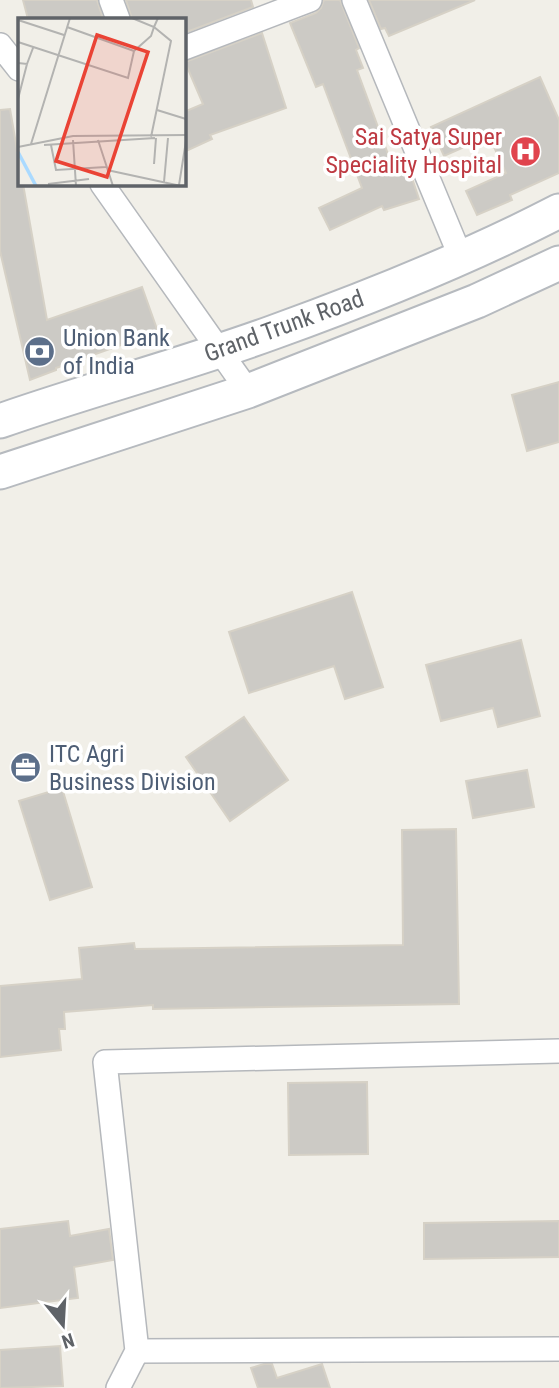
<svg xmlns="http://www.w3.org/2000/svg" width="559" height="1388" font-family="'Roboto Condensed',sans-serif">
<rect width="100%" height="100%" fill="#f1efe8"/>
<g fill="#cccac5" stroke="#d6d1c6" stroke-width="2">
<path d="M23,0h74l6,19h-75z"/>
<path d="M126,0h125l2,7 -69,26v-14h-52z"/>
<path d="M324,0h16l19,48 -3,2 7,18 -6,2 38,103 14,-4 10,30 -35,11 -2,-4 -52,24 -11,-22 43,-20 -39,-104 -7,3 -26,-64 26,-10 5,-5z"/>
<path d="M369,0h106l-86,36 -4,-8 -4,1z"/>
<path d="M262,33l24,75 -76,27 2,4 -28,13v-40l19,-8 -18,-42z"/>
<path d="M540,77l19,43v53l-49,22 2,5 -35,15 -11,-24 40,-18 -17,-37 -45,20 -13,-29z"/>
<path d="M10,109l9,52v23h4l24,136 95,-33 16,45 -102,36v2l-26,10 -30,-129v-141z"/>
<path d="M559,382v60l-32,9 -15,-56z"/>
<path d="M352,592l31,95 -38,12 -11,-33 -85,27 -20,-61z"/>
<path d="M521,640l19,76 -42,11 -5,-19 -52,13 -15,-56z"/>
<path d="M244,717l44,63 -58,41 -44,-64z"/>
<path d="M527,770l7,37 -61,11 -7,-37z"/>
<path d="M62,788l30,99 -42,13 -31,-99z"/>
<path d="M456,829l3,175 -306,5v-4l-89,7 1,17h-6l2,21 -61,7v-71l82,-7 -3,-31 55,-5 1,6 268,-4 -1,-115z"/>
<path d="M367,1082l1,72 -79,1 -1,-72z"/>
<path d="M68,1221l2,15 39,-7 4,31 -39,7 4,31 -78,10v-79z"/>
<path d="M559,1221v36l-135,2v-36z"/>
<path d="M60,1346l3,40 -63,2v-38z"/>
<path d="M264,1364h8l5,14 45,-14 8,24h-72l-7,-20z"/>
</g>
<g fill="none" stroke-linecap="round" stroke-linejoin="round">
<defs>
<g id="street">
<path d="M111,0l7,19"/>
<path d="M354,0l107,258"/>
<path d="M0,45l19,24"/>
<path d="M184,48l126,-48"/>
<path d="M102,184l146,207"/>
<path d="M137,1351l422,-2"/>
<path d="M118,1388l19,-37 -32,-289 454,-11"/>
</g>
<g id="secondary">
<path d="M0,421c91,-32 184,-56 274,-89 97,-35 194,-74 285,-121"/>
<path d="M0,472l248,-81 229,-90 82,-38"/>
</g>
</defs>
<use href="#street" stroke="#b5b8bc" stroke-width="26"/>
<use href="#secondary" stroke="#b6babf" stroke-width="37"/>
<use href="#street" stroke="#fff" stroke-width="23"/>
<use href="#secondary" stroke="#fff" stroke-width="33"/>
</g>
<defs>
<symbol id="hospital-disc" viewBox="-11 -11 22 22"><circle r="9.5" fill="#e0444e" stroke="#fff"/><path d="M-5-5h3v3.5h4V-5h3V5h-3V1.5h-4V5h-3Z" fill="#fff"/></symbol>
<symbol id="bank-disc" viewBox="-11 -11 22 22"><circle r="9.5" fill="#5c6f8a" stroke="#fff"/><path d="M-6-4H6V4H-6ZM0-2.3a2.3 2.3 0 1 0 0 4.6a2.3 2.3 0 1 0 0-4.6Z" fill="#fff"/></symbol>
<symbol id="office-disc" viewBox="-11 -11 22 22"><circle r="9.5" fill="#5c6f8a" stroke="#fff"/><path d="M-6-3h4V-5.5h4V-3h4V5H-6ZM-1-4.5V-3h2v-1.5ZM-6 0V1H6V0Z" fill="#fff"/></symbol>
</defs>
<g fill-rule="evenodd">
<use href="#hospital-disc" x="508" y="134" width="35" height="35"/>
<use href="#bank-disc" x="22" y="334" width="35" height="35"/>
<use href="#office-disc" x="8" y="750" width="35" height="35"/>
</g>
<g text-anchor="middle" stroke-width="7" stroke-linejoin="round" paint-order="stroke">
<g font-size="24" fill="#be3a42" stroke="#fff" text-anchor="end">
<text x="502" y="145">Sai Satya Super<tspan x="502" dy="28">Speciality Hospital</tspan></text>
</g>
<g font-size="24" fill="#5f6368" stroke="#fff">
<text transform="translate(284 326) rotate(-20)" y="8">Grand Trunk Road</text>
</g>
<g font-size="24" fill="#4e5e75" stroke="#fff" text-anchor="start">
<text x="63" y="346">Union Bank<tspan x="63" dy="28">of India</tspan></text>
<text x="49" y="762">ITC Agri<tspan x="49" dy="28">Business Division</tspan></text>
</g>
</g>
<g transform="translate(18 18)">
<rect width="168" height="168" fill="#f1efe8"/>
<path fill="none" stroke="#aadaff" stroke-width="3.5" d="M0,134l18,34"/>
<path fill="none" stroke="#b3b3b1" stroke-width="2" d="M0,2l46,15M49,9l67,24M0,24l110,36 6,-27 17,-15 3,-9 -22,-9M0,45l9,1 6,-16M0,81l9,-35M139,92l29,9M133,119l20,-96 -17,-14 4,-9M55,122l3,46M80,122l15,46M13,126l39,-126M26,127l111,-7M33,127l5,25 50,-3M0,129l55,-11 113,-1M136,146l2,-26M89,152l74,16M146,164l4,-44M30,166l41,-5M161,167l7,-44"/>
<path fill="#ea4335" fill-opacity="0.15" stroke="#ea4335" stroke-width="3.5" d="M79,17l51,17 -41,125 -51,-16z"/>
<rect width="168" height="168" fill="none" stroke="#5f6368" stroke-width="3.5"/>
</g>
<g transform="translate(63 1325) rotate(162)" stroke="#ffffff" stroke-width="5" paint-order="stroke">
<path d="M0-5L12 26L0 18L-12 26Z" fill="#5f6368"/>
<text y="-10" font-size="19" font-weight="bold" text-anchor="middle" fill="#5f6368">N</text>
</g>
</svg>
